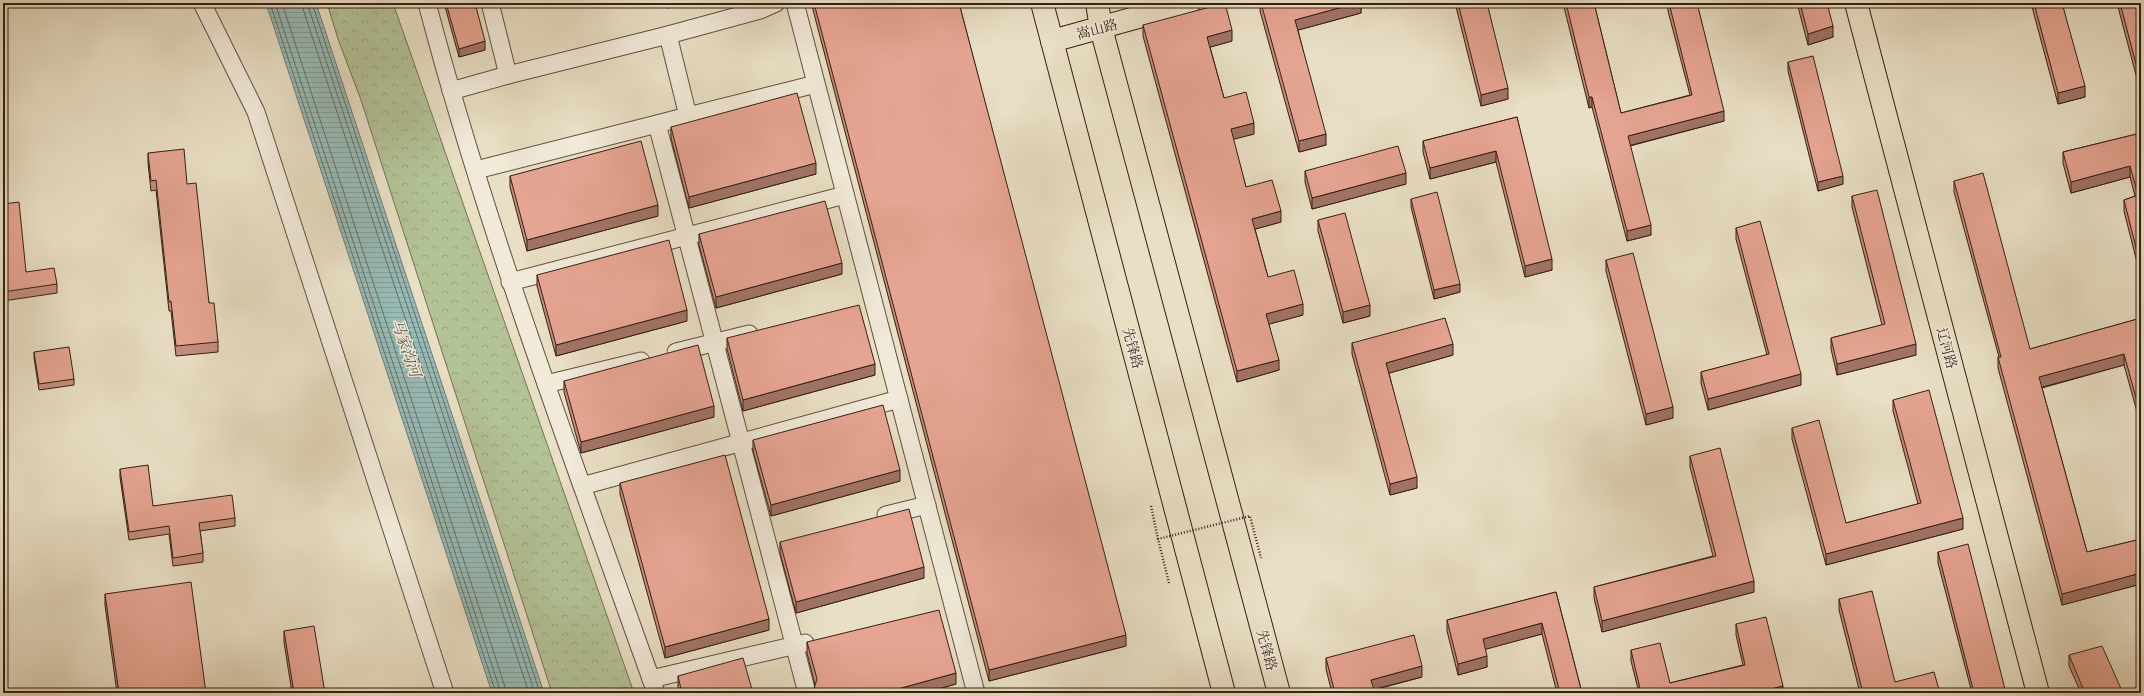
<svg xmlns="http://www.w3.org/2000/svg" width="2144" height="696" font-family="Vollkorn,'Noto Serif SC',serif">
<defs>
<pattern id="park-crowns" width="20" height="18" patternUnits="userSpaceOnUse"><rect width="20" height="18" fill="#b3c297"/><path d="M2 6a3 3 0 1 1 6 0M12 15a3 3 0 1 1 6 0" fill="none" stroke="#9ba681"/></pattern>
<pattern id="water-rules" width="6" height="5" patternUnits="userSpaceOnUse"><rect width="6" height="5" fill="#98bcb8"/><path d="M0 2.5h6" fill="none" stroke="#84a19d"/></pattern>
</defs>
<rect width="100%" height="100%" fill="#e9dfc5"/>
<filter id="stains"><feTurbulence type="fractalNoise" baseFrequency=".005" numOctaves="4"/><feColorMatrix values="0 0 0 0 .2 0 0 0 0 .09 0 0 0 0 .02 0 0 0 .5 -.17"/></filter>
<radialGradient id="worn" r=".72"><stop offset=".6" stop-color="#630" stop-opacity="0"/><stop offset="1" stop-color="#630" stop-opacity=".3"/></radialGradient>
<path fill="url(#park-crowns)" stroke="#747056" d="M327,3h66l241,690h-82l-191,-593 -23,-61z"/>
<path fill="url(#water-rules)" stroke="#707d76" d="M266,3h50l228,690h-52z"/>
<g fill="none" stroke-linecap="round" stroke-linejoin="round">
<g stroke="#666e66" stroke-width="1">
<path d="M270,3l226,690"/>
<path d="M275,3l226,690"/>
<path d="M282,3l225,690"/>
<path d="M301,3l228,690"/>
<path d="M307,3l228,690"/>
<path d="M312,3l228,690"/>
</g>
<defs>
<g id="minor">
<path d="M202,3l54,109 189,581"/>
<path d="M427,3c43,164 98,323 155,483l317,-87"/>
<path d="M490,3l18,72 160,-40"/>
<path d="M776,3l-16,7 -92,25 20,81 -31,8 150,569"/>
<path d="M795,3l181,690"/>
<path d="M451,91l57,-16"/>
<path d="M688,116l128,-32"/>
<path d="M476,170l181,-46"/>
<path d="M510,282l335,-87"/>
<path d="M676,352l73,-18"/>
<path d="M546,384l95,-23"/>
<path d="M582,486l69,193"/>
<path d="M886,515l41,-10"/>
<path d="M656,693l-5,-14 154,-36"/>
</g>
<g id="major">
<path d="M1042,3l182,690"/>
<path d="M1097,3l4,25 178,665"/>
<path d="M1856,3l182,690"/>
<path d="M1052,41l137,-38"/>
</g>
</defs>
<use href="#minor" stroke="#624f40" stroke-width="19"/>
<use href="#major" stroke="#351f14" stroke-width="24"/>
<path stroke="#351f14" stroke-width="2.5" stroke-dasharray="1 2" stroke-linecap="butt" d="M1151,506l7,33"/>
<use href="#minor" stroke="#f1ead9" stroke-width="17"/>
<use href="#major" stroke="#e9dfc5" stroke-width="22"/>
<path stroke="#351f14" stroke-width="2.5" stroke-dasharray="1 2" stroke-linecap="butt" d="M1169,583l-11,-44 92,-23 11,42"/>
</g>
<g fill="#c68d7e" stroke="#351f14">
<path d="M444,3h31l10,47 -26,7z"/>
<path d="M812,3h147l167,643 -137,35 -177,-675z"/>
<path d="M1260,3h101v10l-63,17 28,115 -27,7 -39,-141z"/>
<path d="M1455,3h32l21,96 -27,7z"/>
<path d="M1563,3h31l27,110 69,-18 -22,-84v-8h29l27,118 -94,25 21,89 -24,6 -35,-134 -3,1z"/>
<path d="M1797,3h30l6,34 -25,8z"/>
<path d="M2031,3h31l23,94 -27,7z"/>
<path d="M2117,3h24v91z"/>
<path d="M1143,25l89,16 -22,6 14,51 30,36 -21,5 13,48 35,35 -26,7 13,48 35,38 -34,9 10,46 -42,12 -94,-346z"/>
<path d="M1788,62l55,122 -25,7 -30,-120z"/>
<path d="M1517,117l35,153 -27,7 -29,-115 -66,17 -7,-27v-11z"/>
<path d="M671,127l145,47 -127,34 -18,-70z"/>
<path d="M2141,133v145l-17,-67v-11l11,-4 -5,-19 -59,16 -8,-30v-11z"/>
<path d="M148,153l39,31 22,119 9,39v10l-42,4 -5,-45h-2l-13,-121 -5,1 -3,-28z"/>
<path d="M1305,171l101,13 -94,25 -7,-27z"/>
<path d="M510,176l148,40 -131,35 -17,-64z"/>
<path d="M1954,181l76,168 111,-31v108l-17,-61 -82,23 45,164 54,-13v45l-79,21 -64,-237v-11h1l-45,-165z"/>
<path d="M1852,196l64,159 -79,20 -6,-26v-11l51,-13 -30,-118z"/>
<path d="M1411,199l49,93 -26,7 -23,-92z"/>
<path d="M3,204l23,68 31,12v9l-54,8z"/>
<path d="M1318,220l52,96 -27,7 -25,-92z"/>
<path d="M1736,228l65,157 -93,25 -7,-27v-11l66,-17 -31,-116z"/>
<path d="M699,234l143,40 -126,34 -17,-63z"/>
<path d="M1606,260l67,158 -27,7 -40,-154z"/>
<path d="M537,275l150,46 -131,35 -19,-70z"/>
<path d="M727,338l148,37 -132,36 -16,-62z"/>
<path d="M1352,343l101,12 -64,18 28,115 -27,7 -38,-141z"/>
<path d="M34,352l40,27v6l-35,5 -5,-32z"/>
<path d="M564,381l150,36 -133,36 -17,-61z"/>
<path d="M1893,400l70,129 -137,36 -34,-126v-11l54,95 72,-19 -25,-93z"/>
<path d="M753,440l147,41 -129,35 -18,-65z"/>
<path d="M1690,456l64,136 -152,40 -8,-34v-11l119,-31 -23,-89z"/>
<path d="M120,469l33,37 82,12v8l-35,5 3,22v9l-30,4 -4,-32 -40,6 -9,-63z"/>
<path d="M620,483l149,147 -104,28 -45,-164z"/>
<path d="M780,542l144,36 -128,35 -16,-60z"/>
<path d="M1938,552l68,141h-34l-34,-130z"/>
<path d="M1556,592l26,101h-25l-15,-59 -57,15 2,18 -29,8 -11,-44v-11z"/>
<path d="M105,594l101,99h-89l-12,-88z"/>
<path d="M1839,599l56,83 45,11h-80l-21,-83z"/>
<path d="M1736,624l47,69h-144l-8,-32v-11l39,33 73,-18 -7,-30z"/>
<path d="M284,631l41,62h-33l-8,-51z"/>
<path d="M807,642l149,42 -32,9h-110v-4l1,-4 -8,-32z"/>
<path d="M2069,655l54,38h-42l-12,-27z"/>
<path d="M1326,658l96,19 -48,13 1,3h-43l-6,-24z"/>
<path d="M678,676l75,17h-73l-2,-6z"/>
</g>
<g fill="#a17366" stroke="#351f14">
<path d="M667,3h21l-21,5z"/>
<path d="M1357,3h4v10l-66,18v-11z"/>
<path d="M1385,3h19l-19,5z"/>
<path d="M1833,26v11l-25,8v-11z"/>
<path d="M1232,30v11l-25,7v-11z"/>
<path d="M485,41v9l-26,7v-8z"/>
<path d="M2085,86v11l-27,7v-11z"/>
<path d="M1508,88v11l-27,7v-11z"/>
<path d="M1589,97h3v10l-3,1z"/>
<path d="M1724,111v10l-96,25v-10z"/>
<path d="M1254,123v11l-23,6v-11z"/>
<path d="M1326,134v11l-27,7v-11z"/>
<path d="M1496,151v11l-66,17v-11z"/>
<path d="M816,163v11l-127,34v-11z"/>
<path d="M2130,166v11l-59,16v-11z"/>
<path d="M1406,173v11l-94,25v-11z"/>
<path d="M1843,176v8l-25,7v-9z"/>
<path d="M658,205v11l-131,35v-11z"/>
<path d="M1281,211v11l-29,8v-11z"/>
<path d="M1651,225v10l-24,6v-10z"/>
<path d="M1552,259v11l-27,7v-11z"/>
<path d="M842,263v11l-126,34v-11z"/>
<path d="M1460,284v8l-26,7v-9z"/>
<path d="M1303,304v11l-37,10v-11z"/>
<path d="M1370,305v11l-27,7v-11z"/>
<path d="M687,310v11l-131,35v-11z"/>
<path d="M1453,344v11l-67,19v-11z"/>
<path d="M1916,344v11l-79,20v-11z"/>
<path d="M2124,354v11l-85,23v-11z"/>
<path d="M1279,360v10l-42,12v-11z"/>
<path d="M875,364v11l-132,36v-11z"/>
<path d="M1801,374v11l-93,25v-11z"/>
<path d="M714,406v11l-133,36v-11z"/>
<path d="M1673,407v11l-27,7v-11z"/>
<path d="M900,470v11l-129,35v-11z"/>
<path d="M1417,477v11l-27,7v-11z"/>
<path d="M1963,518v11l-137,36v-11z"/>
<path d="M924,567v11l-128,35v-11z"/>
<path d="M2141,573v11l-79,21v-11z"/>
<path d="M1754,581v11l-152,40v-11z"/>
<path d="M769,619v11l-104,28v-11z"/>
<path d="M1542,623v11l-59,16v-11z"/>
<path d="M1126,635v11l-137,35v-11z"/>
<path d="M1487,656v11l-29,8v-11z"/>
<path d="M1422,666v11l-51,13v-10z"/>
<path d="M956,673v11l-32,9h-41z"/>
<path d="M1783,686v7h-29z"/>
</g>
<g fill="#e6a492" stroke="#351f14">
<path d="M446,3h29l10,38 -26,8z"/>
<path d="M814,3h145l167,632 -137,35z"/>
<path d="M1225,3l7,27 -25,7 17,61 22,-6 8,31 -23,6 15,58 26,-7 9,31 -29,8 16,58 26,-7 9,34 -37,10 13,46 -42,11 -94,-346z"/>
<path d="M1261,3h96l-62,17 31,114 -27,7z"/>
<path d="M1458,3h29l21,85 -27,7z"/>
<path d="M1566,3h28l27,110 71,-18 -23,-92h28l27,108 -96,25 23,89 -24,6 -35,-134h-3z"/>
<path d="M1800,3h27l6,23 -25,8z"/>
<path d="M2034,3h28l23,83 -27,7z"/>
<path d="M2120,3h21v80z"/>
<path d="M1813,56l30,120 -25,6 -30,-120z"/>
<path d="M797,93l19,70 -127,34 -18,-70z"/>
<path d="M1517,117l35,142 -27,7 -29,-115 -66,17 -7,-27z"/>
<path d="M2141,133v134l-17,-67 14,-5 -8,-29 -59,16 -8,-30z"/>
<path d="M641,141l17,64 -131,35 -17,-64z"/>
<path d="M1398,146l8,27 -94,25 -7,-27z"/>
<path d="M184,149l3,35 9,-1 13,120h5l4,39 -42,4 -5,-45 -2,1 -13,-122 -5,1 -3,-28z"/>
<path d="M1983,173l47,176 111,-31v98l-17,-62 -85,23 48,175 54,-13v34l-79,21 -64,-237h3l-47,-176z"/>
<path d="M1877,190l39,154 -79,20 -6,-26 54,-14 -33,-128z"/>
<path d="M1437,192l23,92 -26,6 -23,-91z"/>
<path d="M825,201l17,62 -126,34 -17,-63z"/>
<path d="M19,202l7,70 28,-4 3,16 -54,8v-88z"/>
<path d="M1345,213l25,92 -27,7 -25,-92z"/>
<path d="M1760,221l41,153 -93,25 -7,-27 68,-18 -33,-126z"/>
<path d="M669,240l18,70 -131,35 -19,-70z"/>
<path d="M1633,253l40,154 -27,7 -40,-154z"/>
<path d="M859,305l16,59 -132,36 -16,-62z"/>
<path d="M1445,318l8,26 -67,19 31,114 -27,7 -38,-141z"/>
<path d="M698,345l16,61 -133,36 -17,-61z"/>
<path d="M69,347l5,32 -35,5 -5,-32z"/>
<path d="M1929,390l34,128 -137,36 -34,-126 27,-8 27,103 75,-20 -28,-103z"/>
<path d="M883,405l17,65 -129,35 -18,-65z"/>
<path d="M1720,448l34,133 -152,40 -8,-34 122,-31 -26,-100z"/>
<path d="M725,455l44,164 -104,28 -45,-164z"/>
<path d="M148,465l5,41 79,-11 3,23 -36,5 4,30 -30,5 -4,-32 -40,6 -9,-63z"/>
<path d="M909,509l15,58 -128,35 -16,-60z"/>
<path d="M1968,544l38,149h-32l-36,-141z"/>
<path d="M191,582l15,111h-87l-14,-99z"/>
<path d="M1872,591l23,91 39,-10 6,21h-77l-24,-94z"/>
<path d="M1556,592l26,101h-22l-18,-70 -59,16 4,17 -29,8 -11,-44z"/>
<path d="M939,610l17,63 -73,20h-68l-1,-4 3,-10 -10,-37z"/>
<path d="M1766,617l17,69 -29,7h-113l-10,-43 29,-7 10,40 75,-18 -9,-41z"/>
<path d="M314,626l11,67h-31l-10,-62z"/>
<path d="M1414,635l8,31 -51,14 4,13h-40l-9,-35z"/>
<path d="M2102,646l21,47h-38l-16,-38z"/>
<path d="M743,658l10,35h-71l-4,-17z"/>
</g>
<g text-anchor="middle" stroke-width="3" stroke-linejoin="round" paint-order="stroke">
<g font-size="14" fill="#351f14" stroke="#f1ead9">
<text transform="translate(1097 29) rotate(-15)" y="5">嵩山路</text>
<text transform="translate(1133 348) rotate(75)" y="5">先锋路</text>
<text transform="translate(1947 348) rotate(75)" y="5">辽河路</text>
<text transform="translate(1267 650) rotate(75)" y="5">先锋路</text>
</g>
<g font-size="15" font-style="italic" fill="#534e45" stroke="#f1ead9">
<text transform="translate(406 348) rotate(71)" y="5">马家沟河</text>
</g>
</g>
<rect width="2144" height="696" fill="none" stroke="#e9dfc5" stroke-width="16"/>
<rect x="4" y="4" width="2136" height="688" fill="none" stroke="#351f14" stroke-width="2"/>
<rect x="8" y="8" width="2128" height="680" fill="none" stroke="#351f14"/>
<rect width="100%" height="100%" filter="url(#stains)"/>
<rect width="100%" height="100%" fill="url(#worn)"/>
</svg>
